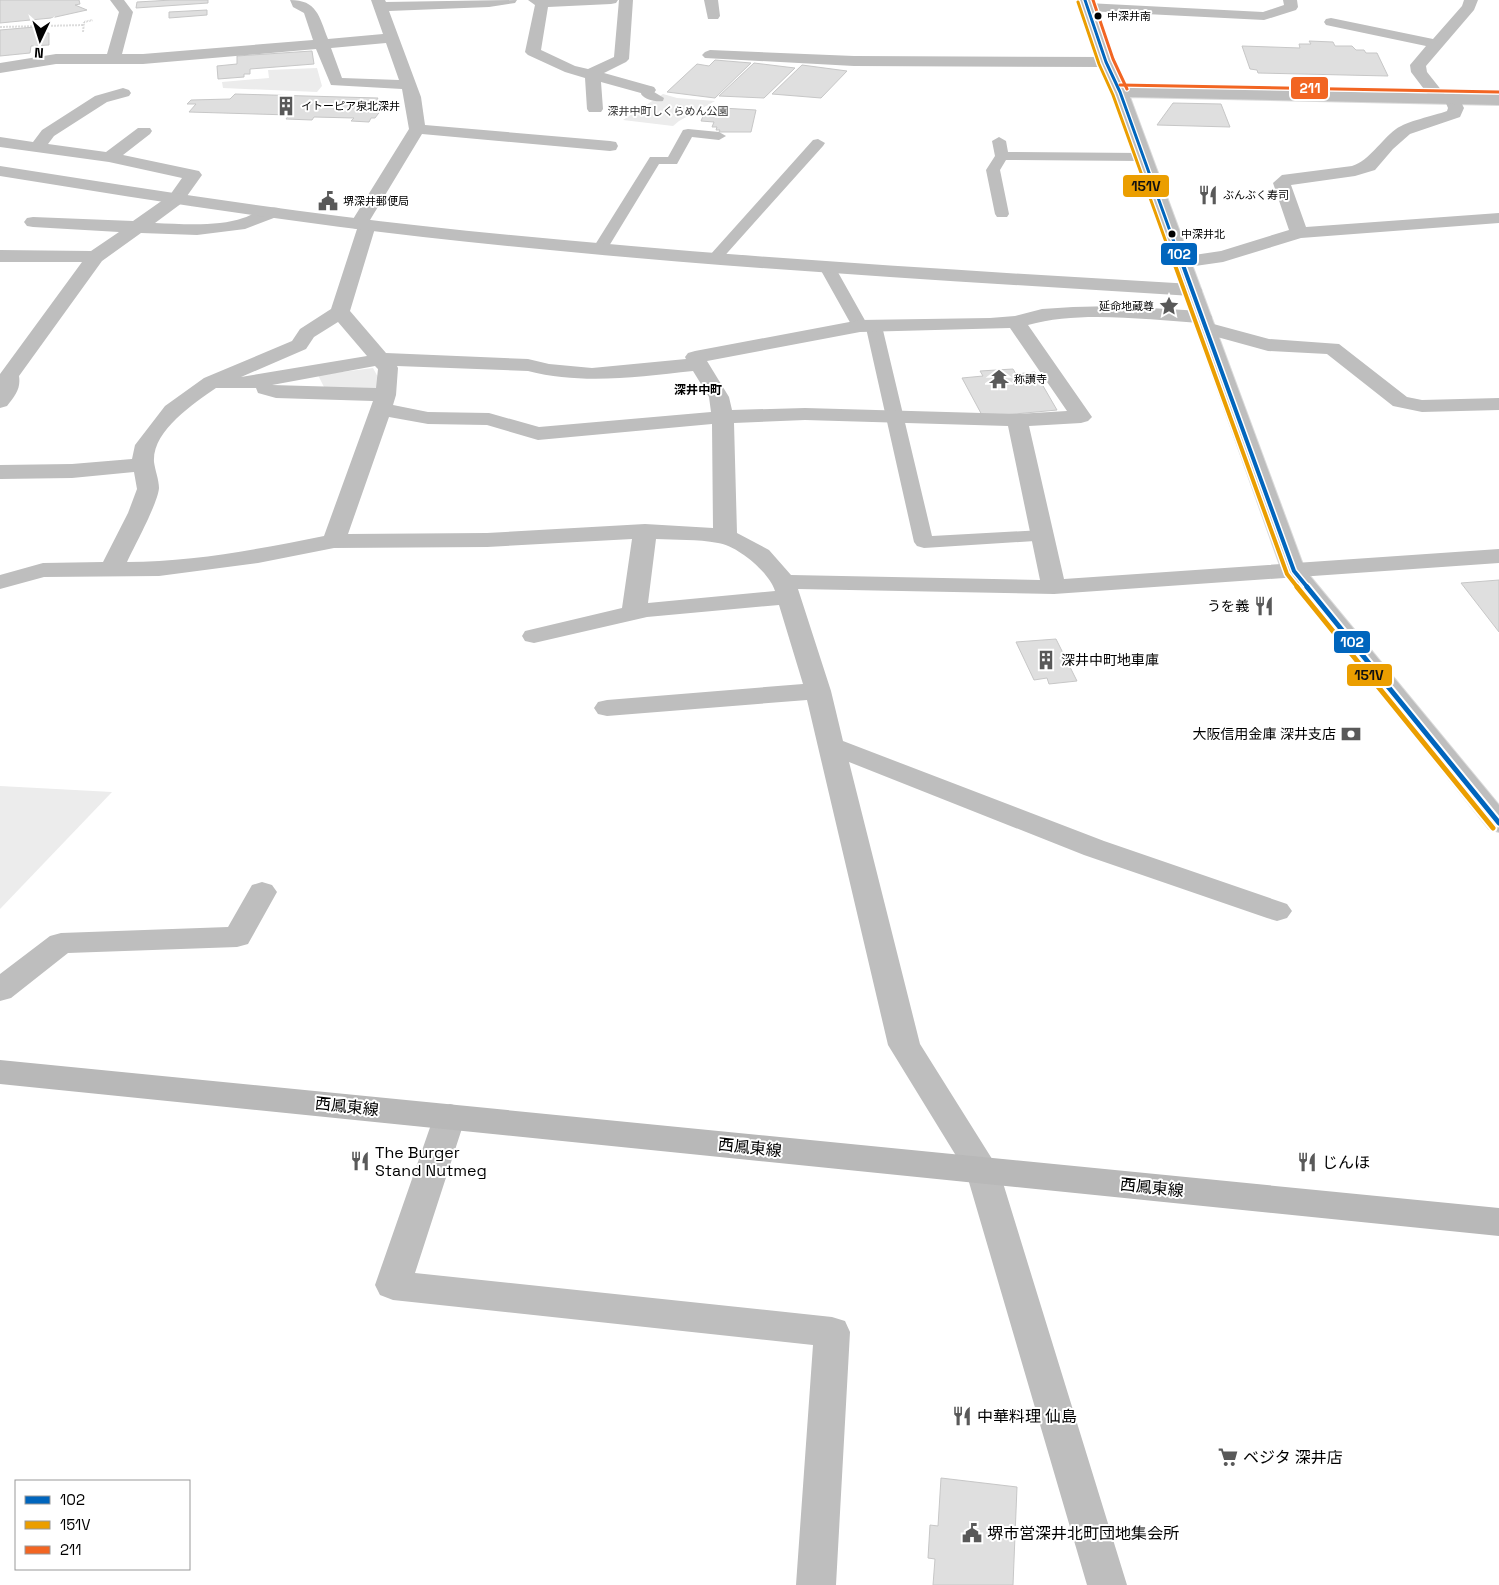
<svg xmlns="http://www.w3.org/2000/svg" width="1499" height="1585" font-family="'Space Grotesk','Noto Sans JP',sans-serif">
<rect width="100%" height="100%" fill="#fff"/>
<g fill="#ececec">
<path d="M317,68l5,18 -5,6 -94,-4 -1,-6 47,-4 -1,-8z"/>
<path d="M663,94l14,4 38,3 -36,20 -6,5 -50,-6z"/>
<path d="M373,368l6,11v10l-55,-2 -6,-12z"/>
<path d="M0,786l112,6 -112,117z"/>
</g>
<g fill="#dfdfdf" stroke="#c7c7c7">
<path d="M0,0h79l1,4 -5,1 12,5 -36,8 -51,5z"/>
<path d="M172,0h36v3l-72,5 1,-6z"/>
<path d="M207,10v5l-38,3v-6z"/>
<path d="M35,27l1,5 13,1v12l-18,1 -1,7 -30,3v-26z"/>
<path d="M1309,41l24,1 2,4h17l4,4h8l2,3h11l11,23 -130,-3 -1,-3 -7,-1 -8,-23 58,2 -1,-4h12z"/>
<path d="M312,51l2,13 -64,5v5h-6v3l-26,2 -1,-13 20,-2v-8z"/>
<path d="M715,60l36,3 -36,35 -48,-6 30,-28 12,2z"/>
<path d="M754,63l41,5 -31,30 -45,-2z"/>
<path d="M802,65l45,6 -26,27 -49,-4z"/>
<path d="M235,94l143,4 -2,4 5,1 -4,6 4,1 -6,8h-4l-2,4 -18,-1 3,-3 -40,-1 -2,3 -26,-1 3,-4 -100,-3 7,-8h-9l4,-4 39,-1z"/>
<path d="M1173,103l48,1 9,23 -73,-2z"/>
<path d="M722,108l34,2 -5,22h-32l1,-2h-4l1,-3h-5l2,-5 -13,-1 3,-7h5l1,-4h11z"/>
<path d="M1013,369l3,5 19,-2 22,38 -74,7 -21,-39 21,-2 -3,-5z"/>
<path d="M1499,580v52l-38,-49z"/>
<path d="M1056,639l21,42 -28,3 -2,-6 -13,2 -18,-38z"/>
<path d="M941,1478l76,9 -4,98h-80l2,-26 -7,-1 2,-33 8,1z"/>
</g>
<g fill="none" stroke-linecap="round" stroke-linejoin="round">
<defs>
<path id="primary" d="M1120,87l379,8v10l-369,-8 175,473 194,235v27l-10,-3 -207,-258 -170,-479 2,-3z"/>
</defs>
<use href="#primary" stroke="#dbdbdb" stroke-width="2"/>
<g stroke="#b9b9b9" stroke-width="2" stroke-dasharray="0.5 1" stroke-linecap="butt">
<path d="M0,27l84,-2"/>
<path d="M83,32l1,-10 9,-2"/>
</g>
<g fill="#bebebe" fill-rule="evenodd">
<path d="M648,86l5,1 1,5 10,6 -1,3c-7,1 -18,-1 -22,-7l1,-4z"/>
<path d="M688,129l31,3 7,4 -7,4 -27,-3 -15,27h-18l-53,87h-10l-3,-3 57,-91h18l15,-27z"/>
<path d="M999,137l7,4 2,11 134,1 7,4 -7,4 -136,-1 -6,10 9,44 -2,3h-10l-2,-3 -9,-44 9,-14 -3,-15z"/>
<path d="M818,139l7,4 -2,3 -103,115h-10l-3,-3 3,-3 103,-115z"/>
<path d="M827,262l5,2 3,3 32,57 7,-3 6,2 2,3 50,210 111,-6 7,2 2,4 -2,4 -126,8 -7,-2 -3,-4 -48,-214 -6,3 -6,-2 -2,-3 -33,-59 3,-3z"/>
</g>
<g fill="#bebebe" fill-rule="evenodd">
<path d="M110,0h14l9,12 -11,42h21l170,-14 -9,-27 -11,-6 -3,-7c27,0 29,16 38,39l55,-5 -12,-34h14l1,2 131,-2 -2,3 -26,4 -100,4 32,86 4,28 185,16 6,1 2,4 -2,4 -6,1 -188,-17 -52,86 6,5 -26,86 36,42 142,6 21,5 43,4 94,-9 -1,-2 3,-4 7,-2 165,-31 130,-2 25,-2 27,-7 31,-2 42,-1 87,5 7,2 3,4 -3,4 -7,2c-55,-3 -121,-13 -174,2l64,92 -4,4 -7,2 -52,3 35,153 435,-30v14l-445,31 -256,-5 33,102 12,50 261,100 183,63 5,7 -5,7 -10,3 -10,-3 -183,-63 -235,-93 71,282 79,126 128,415h-40l-121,-413 -78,-127 -81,-345 -200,16 -9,-2 -4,-6 4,-6 9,-2 196,-16 -24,-79 -132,12 -113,26 -9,-2 -3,-5 3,-5 97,-23 10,-69 -145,8 -153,1 -76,15 -99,13 -115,1 -44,12v-14l43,-12 60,-1 25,-49 9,-24 -3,-17 -62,6 -72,1v-14l72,-1 60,-5 3,-14 30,-39 39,-28 88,-37 8,-12 31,-20 26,-80 -4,-1 -3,-4 59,-95 -7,-40 -71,-4 -15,-36 -173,15h-87l-56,9v-10l56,-9h51l12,-42zM386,43l13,37 -57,-2 -11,-30zM338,322l29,34 -126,21 65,-28 8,-12zM1010,328l57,83 -50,3 -212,-6 -73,2 -3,-13 -22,-36 153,-29zM375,366l3,3 -2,19 -104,-3zM397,366l131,5c55,14 109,6 165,0l16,26 2,15 -172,15 -50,-14 -61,-1 -35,-7 3,-10 2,-27zM216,388h40l2,5 18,5 97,3 -49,135c-65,13 -131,26 -197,26 7,-15 31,-59 32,-74 0,-8 -4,-18 -5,-26 -2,-31 39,-58 62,-74zM389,417l39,7 59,1 51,15 174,-16 1,104 -68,-4 -158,9 -139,1zM805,420l203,6 32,154 -249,-5 -22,-25 -32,-17 -3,-110zM656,539c20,1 41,0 62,4 20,3 51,29 57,48l-127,12z"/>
<path d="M528,0h90l-2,3 -5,1 -63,3 -7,43 34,16 13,3 26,-12 5,-57h14l-4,59 -3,3 -22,11 50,14 2,3 -2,3 -6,2 -47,-13 2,27 -2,3h-12l-2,-3 -2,-31 -20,-6 -37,-17 -3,-3 10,-47z"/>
<path d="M704,0h14l2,16 -2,3h-10z"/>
<path d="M1283,0h14l1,7 -2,3 -32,10 -177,-9 -5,-1 -2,-3 2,-3 5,-1 176,9 21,-7z"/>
<path d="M1464,0h14l-4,10 -48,56 1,6 19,24 6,-2 6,2 6,12 -4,9 -50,17 -17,15 -18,21 -20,6 -64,9 15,42 193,-14v10l-198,15 -78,24 -42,6 -7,-2 -2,-4 2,-4 47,-7 68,-21 -16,-47 9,-8 70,-9c18,-6 28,-25 44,-37 11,-8 37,-13 51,-18l1,-3 -3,-7 -6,2 -6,-2 -22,-29 -1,-7 16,-19 -100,-21 -2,-3 2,-3 5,-1 102,21 29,-33z"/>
<path d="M710,50l144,6 252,1 5,2 3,3 -3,3 -5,2 -252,-1 -149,-8 -3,-3 3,-3z"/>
<path d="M123,88l6,2 2,3 -2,3 -22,6 -53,34 -6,8 58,8 32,-24h12l2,3 -2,3 -27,21 76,16 3,4 -20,28 -27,20c26,1 63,4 88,-5 12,-4 23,-13 36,-10l3,4 -3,4 -34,13 -48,6 -56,-2 -39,28 -83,115c2,13 -4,20 -12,30l-7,2v-34l82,-112h-82v-12l91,1 28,-19 -86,-5 -6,-1 -3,-4 3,-4 6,-1 100,4 37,-26 12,-17 -73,-16 -109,-15v-10l33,5 9,-12 53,-34z"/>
<path d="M1206,322l63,17 70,5 68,53 15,3 77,-2v12l-77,2 -29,-6 -66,-52 -59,-3 -69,-19 -3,-4 3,-4z"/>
<path d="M262,882l10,3 5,7 -29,52 -11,3 -169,6 -57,45 -11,3v-27l50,-38 11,-3 167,-6 24,-42z"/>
<path d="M450,1104l12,3 4,9 -51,157 417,44 13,4 5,11 -14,253h-40l17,-240 -420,-45 -13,-5 -5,-10 59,-169 4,-9z"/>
</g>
<g fill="#bebebe" fill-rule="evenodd">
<path d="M1078,0h14l22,62 14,30 -2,3h-12l-2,-3 -14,-30z"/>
<path d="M0,166c141,22 282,45 423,60 256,28 513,43 769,58l7,2 3,4 -3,4 -7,2c-256,-16 -513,-30 -769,-59 -141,-16 -282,-38 -423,-61z"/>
</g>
<path fill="#b8b8b8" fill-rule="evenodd" d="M0,1060l1499,148v28l-1499,-152z"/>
<use href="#primary" fill="#bebebe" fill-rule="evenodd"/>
<defs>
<path id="bus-1-far2" d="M1085,0l21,62 14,30 59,164"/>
<path id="bus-1-far1" d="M1179,254l115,317 14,17"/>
<path id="bus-1" d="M1307,587l192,236"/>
<path id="bus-2-far2" d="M1078,2l21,62 14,31 58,161"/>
<path id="bus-2-far1" d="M1171,254l116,320 11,14"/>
<path id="bus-2" d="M1297,587l196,241"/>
<g id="bus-3">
<path d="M1093,0l20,59 14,30"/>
<path d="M1120,85l379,7"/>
</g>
</defs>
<use href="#bus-1-far2" stroke="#fff" stroke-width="5.5"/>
<use href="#bus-1-far1" stroke="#fff" stroke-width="7"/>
<use href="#bus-1" stroke="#fff" stroke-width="9"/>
<use href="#bus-2-far2" stroke="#fff" stroke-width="5.5"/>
<use href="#bus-2-far1" stroke="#fff" stroke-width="7"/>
<use href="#bus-2" stroke="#fff" stroke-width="9"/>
<use href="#bus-3" stroke="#fff" stroke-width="5.5"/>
<use href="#bus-1-far2" stroke="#0065bd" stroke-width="3"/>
<use href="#bus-1-far1" stroke="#0065bd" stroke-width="4"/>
<use href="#bus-1" stroke="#0065bd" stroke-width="5"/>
<use href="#bus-2-far2" stroke="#eb9e00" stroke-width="3"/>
<use href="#bus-2-far1" stroke="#eb9e00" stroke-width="4"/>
<use href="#bus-2" stroke="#eb9e00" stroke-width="5"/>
<use href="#bus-3" stroke="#f26522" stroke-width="3"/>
</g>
<defs>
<symbol id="building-bare" viewBox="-9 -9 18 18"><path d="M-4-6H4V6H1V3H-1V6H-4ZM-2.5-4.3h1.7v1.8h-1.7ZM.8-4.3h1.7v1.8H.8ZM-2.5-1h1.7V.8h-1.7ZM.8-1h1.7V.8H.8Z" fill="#595959" stroke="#fff" stroke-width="2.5" paint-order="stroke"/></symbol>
<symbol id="restaurant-bare" viewBox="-9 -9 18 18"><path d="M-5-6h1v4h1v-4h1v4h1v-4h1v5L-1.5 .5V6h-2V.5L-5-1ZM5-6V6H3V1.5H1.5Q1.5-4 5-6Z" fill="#595959" stroke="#fff" stroke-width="2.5" paint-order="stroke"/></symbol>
<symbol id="civic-bare" viewBox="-9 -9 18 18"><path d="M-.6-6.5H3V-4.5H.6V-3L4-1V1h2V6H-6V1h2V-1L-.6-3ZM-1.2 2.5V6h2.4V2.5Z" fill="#595959" stroke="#fff" stroke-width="2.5" paint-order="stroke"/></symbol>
<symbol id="sight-bare" viewBox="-9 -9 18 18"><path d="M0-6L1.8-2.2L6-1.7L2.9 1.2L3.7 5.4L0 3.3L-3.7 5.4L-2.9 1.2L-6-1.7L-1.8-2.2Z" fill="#595959" stroke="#fff" stroke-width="2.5" paint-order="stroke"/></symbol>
<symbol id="temple-bare" viewBox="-9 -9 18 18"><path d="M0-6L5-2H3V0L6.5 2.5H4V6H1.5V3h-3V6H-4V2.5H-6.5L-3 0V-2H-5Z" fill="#595959" stroke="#fff" stroke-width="2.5" paint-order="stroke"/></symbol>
<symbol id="bank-bare" viewBox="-9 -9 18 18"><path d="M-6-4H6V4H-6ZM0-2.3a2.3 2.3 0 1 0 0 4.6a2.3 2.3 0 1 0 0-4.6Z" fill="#595959" stroke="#fff" stroke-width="2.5" paint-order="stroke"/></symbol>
<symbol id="supermarket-bare" viewBox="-9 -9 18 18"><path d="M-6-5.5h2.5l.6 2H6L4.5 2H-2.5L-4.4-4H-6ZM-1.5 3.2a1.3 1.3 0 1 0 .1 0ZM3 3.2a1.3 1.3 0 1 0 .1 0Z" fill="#595959" stroke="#fff" stroke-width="2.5" paint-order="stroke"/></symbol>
</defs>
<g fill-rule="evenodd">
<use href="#building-bare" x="272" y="92" width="28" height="28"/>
<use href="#restaurant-bare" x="1194" y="181" width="28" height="28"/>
<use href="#civic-bare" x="314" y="187" width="28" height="28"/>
<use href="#sight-bare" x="1155" y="292" width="28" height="28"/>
<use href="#temple-bare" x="985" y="365" width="28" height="28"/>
<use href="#restaurant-bare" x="1250" y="592" width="28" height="28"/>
<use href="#building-bare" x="1032" y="646" width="28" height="28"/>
<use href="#bank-bare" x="1337" y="720" width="28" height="28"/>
<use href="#restaurant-bare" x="346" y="1147" width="28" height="28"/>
<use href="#restaurant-bare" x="1293" y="1148" width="28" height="28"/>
<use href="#restaurant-bare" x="948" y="1402" width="28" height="28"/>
<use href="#supermarket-bare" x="1214" y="1443" width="28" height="28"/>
<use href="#civic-bare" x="958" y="1519" width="28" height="28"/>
</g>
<g fill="#000" stroke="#fff" stroke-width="2">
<circle cx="1098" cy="16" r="4.5"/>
<circle cx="1172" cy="234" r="4.5"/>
</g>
<g text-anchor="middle" stroke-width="4" stroke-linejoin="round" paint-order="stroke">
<g font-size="11" fill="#000" stroke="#fff" text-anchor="start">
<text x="1107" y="20">中深井南</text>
<text x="1181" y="238">中深井北</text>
</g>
<g font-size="11" fill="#000" stroke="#fff" text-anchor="start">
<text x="301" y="110">イトーピア泉北深井</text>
<text x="1223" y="199">ぶんぶく寿司</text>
<text x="343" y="205">堺深井郵便局</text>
<text x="1154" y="310" text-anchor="end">延命地蔵尊</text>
<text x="1014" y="383">称讃寺</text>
</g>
<g font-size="11" fill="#333" stroke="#fff">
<text x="668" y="115">深井中町しくらめん公園</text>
</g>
<g font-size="12" font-weight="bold" fill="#000" stroke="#fff">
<text x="698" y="394">深井中町</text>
</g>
<g font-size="14" fill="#000" stroke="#fff" text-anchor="end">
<text x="1249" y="611">うを義</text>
<text x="1061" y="665" text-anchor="start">深井中町地車庫</text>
<text x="1336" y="739">大阪信用金庫 深井支店</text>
</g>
<g font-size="16" fill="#000" stroke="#fff">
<text transform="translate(347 1106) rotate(6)" y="6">西鳳東線</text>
<text transform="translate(750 1147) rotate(6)" y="6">西鳳東線</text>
<text transform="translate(1152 1187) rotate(6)" y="6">西鳳東線</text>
</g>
<g font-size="16" fill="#000" stroke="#fff" text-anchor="start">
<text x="375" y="1158">The Burger<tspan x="375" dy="18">Stand Nutmeg</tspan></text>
<text x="1322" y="1168">じんほ</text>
<text x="977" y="1422">中華料理 仙島</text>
<text x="1243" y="1463">ベジタ 深井店</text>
<text x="987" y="1539">堺市営深井北町団地集会所</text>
</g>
</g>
<g stroke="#fff" stroke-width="2">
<rect x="1290" y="76" width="39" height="24" rx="5" fill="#f26522"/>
<rect x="1122" y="174" width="48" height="24" rx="5" fill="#eb9e00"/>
<rect x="1160" y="242" width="38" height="24" rx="5" fill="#0065bd"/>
<rect x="1333" y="630" width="38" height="24" rx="5" fill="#0065bd"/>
<rect x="1346" y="663" width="47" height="24" rx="5" fill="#eb9e00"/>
</g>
<g font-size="14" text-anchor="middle" font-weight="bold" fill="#fff">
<text x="1310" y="93">211</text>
<text x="1179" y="259">102</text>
<text x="1352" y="647">102</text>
</g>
<g font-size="14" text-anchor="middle" font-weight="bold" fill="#111">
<text x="1146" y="191">151V</text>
<text x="1369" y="680">151V</text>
</g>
<rect x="15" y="1480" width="175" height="90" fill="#ffffff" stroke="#999999"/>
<rect x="25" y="1496" width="25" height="8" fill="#0065bd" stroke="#999999"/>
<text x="60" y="1505" font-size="15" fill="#000000">102</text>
<rect x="25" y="1521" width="25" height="8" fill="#eb9e00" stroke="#999999"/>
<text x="60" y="1530" font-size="15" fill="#000000">151V</text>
<rect x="25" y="1546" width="25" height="8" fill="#f26522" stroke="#999999"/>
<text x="60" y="1555" font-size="15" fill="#000000">211</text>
<g transform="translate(40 40) rotate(184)" stroke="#ffffff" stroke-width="4" paint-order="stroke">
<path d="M0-4L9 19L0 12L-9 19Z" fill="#000000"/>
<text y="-8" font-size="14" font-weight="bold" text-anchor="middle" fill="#000000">N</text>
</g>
</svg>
